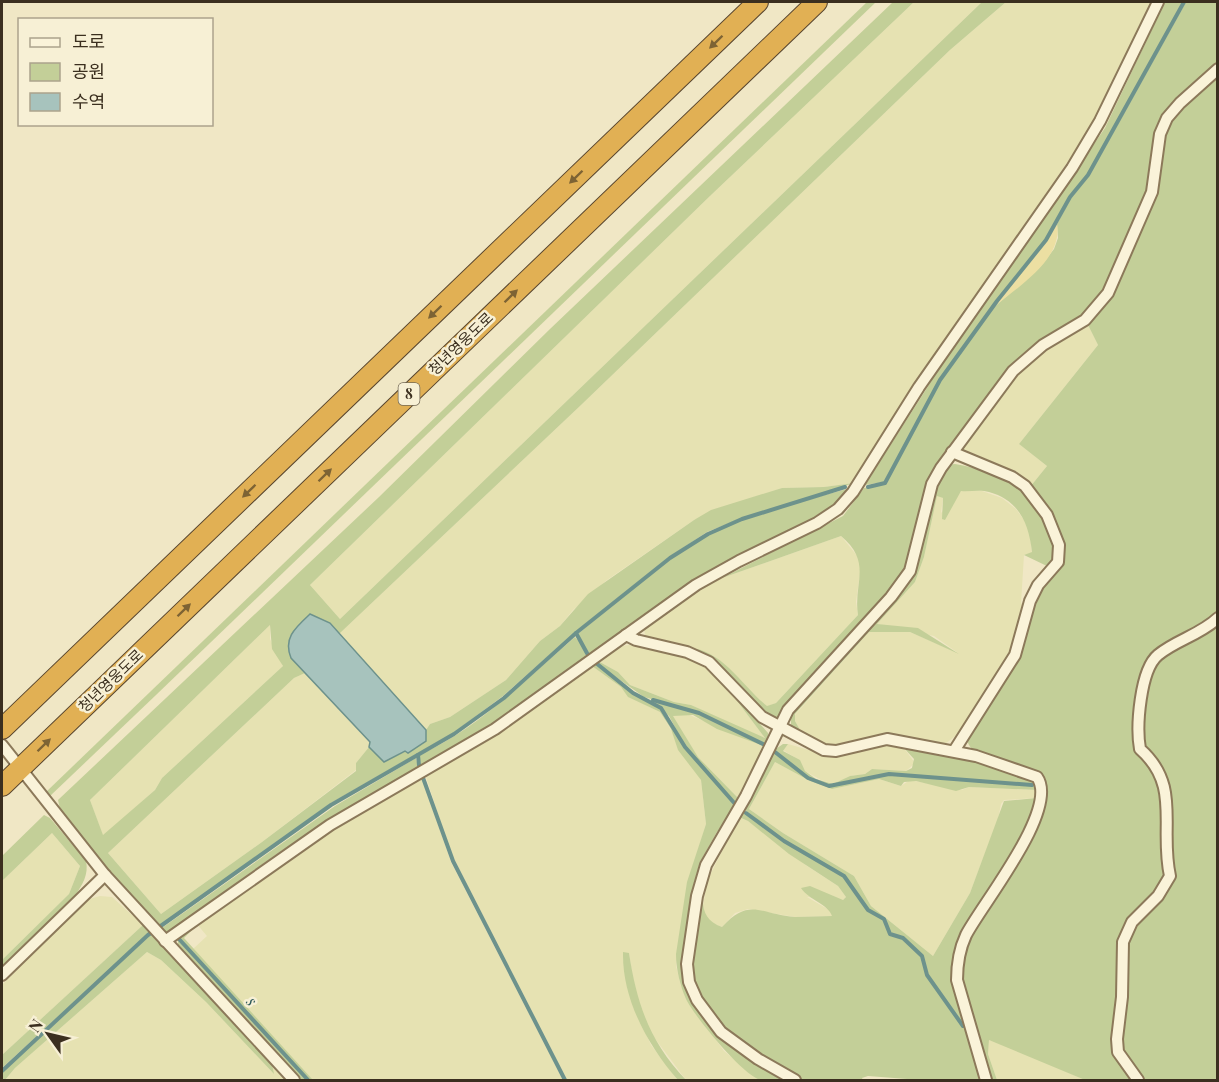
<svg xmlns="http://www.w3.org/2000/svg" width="1219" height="1082" font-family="'Playfair Display','Noto Sans KR',serif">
<rect width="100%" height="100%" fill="#f0e7c5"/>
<g fill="#e6e2b2">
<path d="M914,2h68l-642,617 -30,-34 400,-389z"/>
<path d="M1006,2h147l-61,124 -198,290 -33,51v5l-7,11 -30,4 -42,1 -88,32 -87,60 -34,30 -13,16 -20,15 -34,39 -56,37 -20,7 -4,6 -87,-96 241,-228 370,-356z"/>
<path d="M1087,323l11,22 -79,99 28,22 -17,21 -71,-35 42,-59 29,-34z"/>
<path d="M961,491h21l20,7 14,11 13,18 3,26 -8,2 -3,48 4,3 -7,32 -16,32 -44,64 -17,13 -36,-9 -80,9 -21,-10 -9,-16v-6l74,-83h41l48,21 -24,-17 -57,-12 38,-42 9,-25 13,-62 6,3 -2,15z"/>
<path d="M841,536l18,22 2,8 -5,36 2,13 -82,88 -10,4 -52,-51 -66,-17 -3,-4 -1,-6 40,-31 38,-20z"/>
<path d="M270,625v14l13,27 -121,112 -7,12 -52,46 -13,-36z"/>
<path d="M635,644l61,15 20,14 49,65 -27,-10 -47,-23 -17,-3 -44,-17 -12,-13 -20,-11 18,-14z"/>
<path d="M592,666l29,21 8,10 31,15 41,68 5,44 -18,58 -12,84 5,20 27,43 16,22 36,29h-74l-36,-48 -15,-38 -6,-41 -6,6 14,55 14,31 27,35h-111l-117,-229 -26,-80 100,-56z"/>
<path d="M305,673l65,70 -1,4 -13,16v7l-94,72 -101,72 -53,-61 186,-175z"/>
<path d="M687,714l80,33 -28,52 -41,-42 -26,-41z"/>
<path d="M788,744l35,10 65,-8 15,1 12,16 -9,8 -34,-2 -7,5 -15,2 -16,8 -13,-4 -16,-9 -6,-11 -16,-10z"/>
<path d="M775,762l35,19 22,8 47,-10 22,7 9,-6 52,10 7,-3 69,3 -1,8 -33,2 -3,4 -3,15 -28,74 -37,63 -62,-50 -17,-30 -71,-43 -34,-24z"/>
<path d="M421,776l30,86 112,218h-250l-120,-131 14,-13 -11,-13 112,-80z"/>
<path d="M739,817l9,4 59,45 31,20 8,11 -3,3 -36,-3 24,14 2,5 -38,1 -47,-8 -13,4 -13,14 -9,-3 -8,-8 -2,-10 4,-25z"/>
<path d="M52,833l28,33 -11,28 -67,66v-79z"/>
<path d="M100,896l12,1 31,28 -141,130v-70l84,-85z"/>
<path d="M147,952l14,8 45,42 67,71 -1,-9 14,16h-281l10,-12z"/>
<path d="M989,1040l19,6 77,34h-88l-9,-26z"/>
</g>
<g fill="#c3cf98" fill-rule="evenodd">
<path d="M867,2h9l-720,693 -107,102 -4,-4z"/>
<path d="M893,2h21l-204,194 -400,389 30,34 642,-617h24l-56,48 -370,356 -241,228 -9,-11 -39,35 14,15 -11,5 -186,175 53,61 101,-72 94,-71v-8l13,-16 15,15 42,-21v-11l4,-6 20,-7 56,-37 34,-39 20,-15 28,-32 106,-74 17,-10 71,-22 42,-1 30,-4 -112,35 -35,14 -38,25 -94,75 -72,64 -50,37 -122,70 -174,124 -47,-53 -50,-65 -2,-9 321,-303 171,-168zM270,625l2,24 11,17 -121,112 -7,12 -52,45 -13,-35z"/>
<path d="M1165,2h18l-96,173 -18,21 -24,44 -49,60 -57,80 -55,102 -19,3 69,-108 171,-249z"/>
<path d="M1186,2h31v63l-52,52 -16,74 -43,101 -23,26 -41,24 -104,124 -30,104 -19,25 -109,122 -4,2 -11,-6 -77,-65c33,0 55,39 79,58l9,-3 82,-88c-5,-32 15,-52 -17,-79l-119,42 121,-62 21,-28 21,-4 56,-103 33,-48 19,-25 47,-41 14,-18 4,-11 -1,-14 14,-26 18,-22z"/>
<path d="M1217,73v541l-64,40 -18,83 28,50 4,89 -4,9 -34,36 -15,118 21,41h-50l-96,-40 -1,14 9,26h-7l-29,-100v-13l7,-28 78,-149c-4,-40 -79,-21 -79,-53l28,-46 46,-104 20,-24 -31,-76 17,-21 -28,-22 79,-99 -11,-22 46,-77 37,-126z"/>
<path d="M955,464c45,8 75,23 94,67 5,13 8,24 0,36l-25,-12 8,-3c-3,-28 -13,-52 -43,-60 -9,-3 -19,0 -28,-1l-16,29 -3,-1 1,-21 -6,-2 -13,61 -9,25 -38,42 41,4 41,26 -49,-22h-41l-74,82v7l9,16 -13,-10v-15l127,-153 17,-74 12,-20z"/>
<path d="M847,489l-13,18 -10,7 -141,73 -94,67 -11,-20c41,-34 83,-72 129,-98 43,-23 94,-34 140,-47z"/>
<path d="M1217,622v458h-77l-19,-29 7,-117 40,-46 1,-89 -27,-51 3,-54 12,-36z"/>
<path d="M575,637l9,10 2,9 -80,59 -85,50 -2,-10c59,-26 107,-76 156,-118z"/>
<path d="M598,661l20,11 12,13 44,17 17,3 74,33 -49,-65 52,60v12l-69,-33 -55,-15 -48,-34z"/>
<path d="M595,664l37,29 28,16 24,38 52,59 -19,26 -17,30 -7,25 -11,85 6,18 69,74 27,16c-7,0 -16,2 -23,0 -17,-3 -67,-64 -75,-81 -6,-14 -10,-30 -10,-45l11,-72 19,-58 -5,-44 -23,-30 -7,-21 -11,-17 -32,-15 -7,-10 -29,-21z"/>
<path d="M652,701l46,13 69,33 -50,-18 -24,-14 -20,1 25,41 41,42 -2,5 -52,-58 -16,-30z"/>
<path d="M783,744h5l-5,7 17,9 5,11 11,8 17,5 17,-8 15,-2 7,-5 34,2 6,-3 2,-9 -11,-12 72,13 59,20 4,10 -69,-3 -13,4 -40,-10 -12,1 -3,4 -22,-7 -47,10 -22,-8 -35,-19 -26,47 34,24 71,43 17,30 62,50 37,-63 34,-92 33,-3 -22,53 -59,100 26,129h-62l-52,-4 -6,2 1,2h-61l-13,-5 -65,-47 -27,-37 -6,-20 9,-74 9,-31 21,-32c-13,24 -49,79 -8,93 28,-31 39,-12 73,-10 12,0 25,-1 37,-1 -4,-12 -23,-16 -31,-28l9,-2 33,14 3,-3 -8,-11 -49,-32 -41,-33 -9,-4 4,-6 26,20 -24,-21 28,-59z"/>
<path d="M416,758l2,9 -137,84 -112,80 -5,2 -5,-3 176,-124z"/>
<path d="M44,815l6,3 36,43c3,14 -4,24 -11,35l-73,74v-10l67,-66 11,-28 -28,-33 -50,48v-25z"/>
<path d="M143,925l7,7 -148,136v-13z"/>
<path d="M190,927l2,3 -8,8 129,142h-4l-130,-143z"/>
<path d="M152,933l120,131 2,10 -68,-72 -45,-42 -14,-8 -132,116 -10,12h-3v-8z"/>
<path d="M178,940l128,140h-8l-120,-130z"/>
<path d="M623,952l6,1c8,52 21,89 57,127h-8c-30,-34 -56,-81 -55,-128z"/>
</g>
<path fill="#ecdfa2" d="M1057,224c6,36 -40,63 -64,84l54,-67z"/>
<path fill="#a7c3bd" stroke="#6d928c" stroke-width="1.5" d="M310,614l20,9 96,107v11l-18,12 -3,-2 -21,11 -15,-15 1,-5 -79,-84c-8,-20 4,-30 19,-44z"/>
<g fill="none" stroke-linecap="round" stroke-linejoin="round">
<g stroke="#6d928c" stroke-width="4">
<path d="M868,487l17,-4 55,-103 57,-79 49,-61 24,-43 18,-22 96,-173"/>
<path d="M576,633l12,22"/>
<path d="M596,663l37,30 28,15 24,39 51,58"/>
<path d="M653,700l46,13 66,32"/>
<path d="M775,752l33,26 21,8 60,-12 143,11"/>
<path d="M418,755l1,10"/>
<path d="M422,775l31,86 112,219"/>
<path d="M746,813l38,28 60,35 24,34 16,9 6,15 13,4 19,18 5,19 36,51"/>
<path d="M179,939l129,141"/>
<path d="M2,1071l146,-136 183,-130 123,-71 50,-36 72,-65 94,-75 38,-24 34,-15 103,-32"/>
</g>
<defs>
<g id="street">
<path d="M952,452l60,25 13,9 22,29 12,30 -1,17 -20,23 -8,16 -15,54 -61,96"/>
<path d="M626,635l10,5 51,12 22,10 53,55 62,33 12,1 51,-12 89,17 61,21c23,32 -55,127 -71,158 -7,15 -9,30 -9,45l29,100"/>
<path d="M2,745l103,130 189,205"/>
<path d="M165,941l165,-116 165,-96 201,-144 43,-24 78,-38 21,-14 15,-17 66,-105 153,-219 28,-47 58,-119"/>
<path d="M2,975l103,-100"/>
<path d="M795,1080l-37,-21 -37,-27 -24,-32 -8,-18 -2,-18 10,-68 9,-31 40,-69 42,-86 103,-113 19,-26 22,-87 9,-16 72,-97 30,-26 42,-25 23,-27 44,-101 8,-58 7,-16 13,-15 38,-34"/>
<path d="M1138,1080l-20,-28 -1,-13 5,-42 1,-55 9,-20 26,-26 12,-20c-11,-49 12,-90 -30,-127 -4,-22 0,-79 18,-94 18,-15 42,-20 60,-37"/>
</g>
<g id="highway">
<path d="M2,729l756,-727"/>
<path d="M2,786l815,-784"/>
</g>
</defs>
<use href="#street" stroke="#8c795a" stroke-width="14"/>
<use href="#highway" stroke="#59462f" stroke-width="22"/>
<use href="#street" stroke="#faf3d9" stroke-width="10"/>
<use href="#highway" stroke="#e1b054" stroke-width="20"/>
</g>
<defs><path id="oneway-solid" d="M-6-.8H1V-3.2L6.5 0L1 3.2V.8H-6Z" transform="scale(1.5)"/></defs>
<g fill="#7d6334">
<use href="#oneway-solid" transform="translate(716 42) rotate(136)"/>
<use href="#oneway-solid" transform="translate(576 177) rotate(136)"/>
<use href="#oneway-solid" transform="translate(511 296) rotate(-44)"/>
<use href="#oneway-solid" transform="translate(435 312) rotate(136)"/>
<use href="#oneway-solid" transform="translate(325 475) rotate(-44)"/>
<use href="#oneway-solid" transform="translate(249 491) rotate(136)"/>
<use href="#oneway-solid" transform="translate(184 610) rotate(-44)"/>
<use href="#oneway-solid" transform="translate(44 745) rotate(-44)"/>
</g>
<g text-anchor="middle" stroke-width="5" stroke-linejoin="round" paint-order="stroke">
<rect fill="#f7f0d5" stroke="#736956" stroke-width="1.5" x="398.5" y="383" width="21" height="22" rx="4.5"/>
<g font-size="14" font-weight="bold" fill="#3b2f1f">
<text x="409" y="399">8</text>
</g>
<g font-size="15" fill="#3b2f1f" stroke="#f7f0d5">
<text transform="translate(461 344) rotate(-44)" y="5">청년영웅도로</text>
<text transform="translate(111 681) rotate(-44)" y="5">청년영웅도로</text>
</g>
<g font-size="16" font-style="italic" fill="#2e5a5b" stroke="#f7f0d5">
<text transform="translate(252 1001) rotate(48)" y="6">s</text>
</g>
</g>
<rect width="1219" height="1082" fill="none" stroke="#3b2f1f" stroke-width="6"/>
<rect x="18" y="18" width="195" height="108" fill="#f7f0d5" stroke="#aca38c" stroke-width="1.5"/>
<rect x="30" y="38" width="30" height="9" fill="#faf3d9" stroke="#aca38c" stroke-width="1.5"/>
<text x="72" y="48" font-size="18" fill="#3b2f1f">도로</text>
<rect x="30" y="63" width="30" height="18" fill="#c3cf98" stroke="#aca38c" stroke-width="1.5"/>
<text x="72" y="78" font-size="18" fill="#3b2f1f">공원</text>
<rect x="30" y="93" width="30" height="18" fill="#a7c3bd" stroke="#aca38c" stroke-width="1.5"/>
<text x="72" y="108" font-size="18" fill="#3b2f1f">수역</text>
<g transform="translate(48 1034) rotate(304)" stroke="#f7f0d5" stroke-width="4.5" paint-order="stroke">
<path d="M0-4.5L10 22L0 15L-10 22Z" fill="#3b2f1f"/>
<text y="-9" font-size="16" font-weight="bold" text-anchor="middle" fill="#3b2f1f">N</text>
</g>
</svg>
